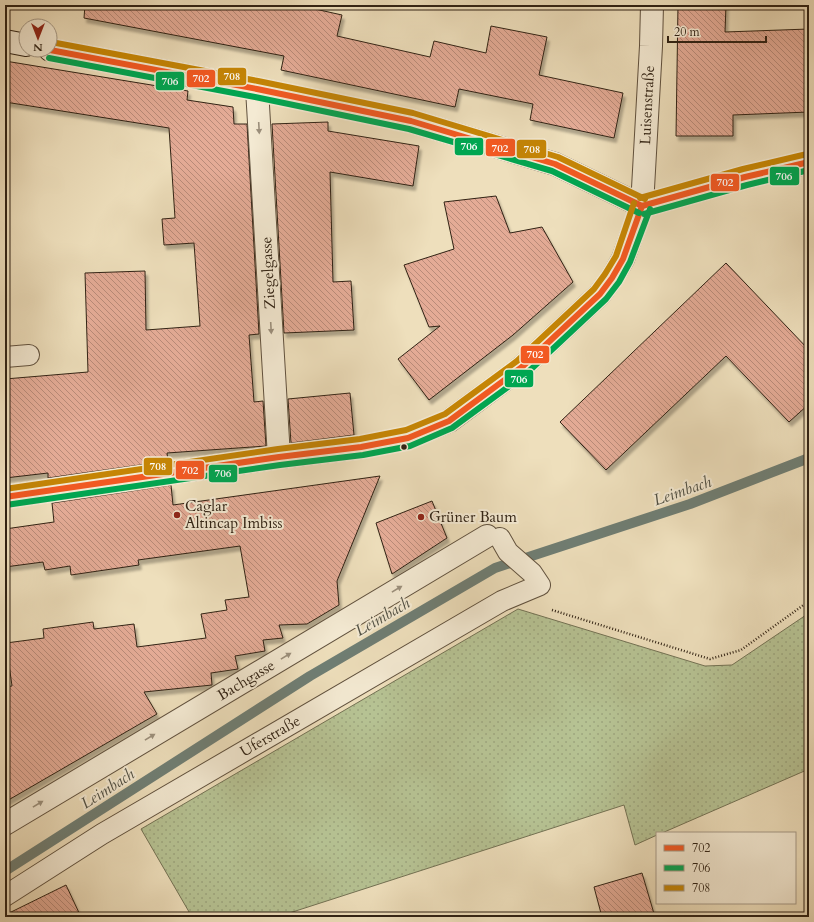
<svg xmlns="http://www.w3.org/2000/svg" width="814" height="922" font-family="Cardo,serif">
<defs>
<pattern id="park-dots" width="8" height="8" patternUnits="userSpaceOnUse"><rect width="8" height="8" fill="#b6c293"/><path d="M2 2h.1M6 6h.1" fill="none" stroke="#9da67e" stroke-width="1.8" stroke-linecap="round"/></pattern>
<pattern id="building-back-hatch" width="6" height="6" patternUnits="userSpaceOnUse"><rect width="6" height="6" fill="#e4ab96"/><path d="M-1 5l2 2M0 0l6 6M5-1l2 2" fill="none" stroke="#b98b79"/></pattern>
<filter id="shadow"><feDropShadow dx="2.5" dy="4.5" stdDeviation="1" flood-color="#0004"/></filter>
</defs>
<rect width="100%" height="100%" fill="#eedfbc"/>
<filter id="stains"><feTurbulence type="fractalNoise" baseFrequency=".005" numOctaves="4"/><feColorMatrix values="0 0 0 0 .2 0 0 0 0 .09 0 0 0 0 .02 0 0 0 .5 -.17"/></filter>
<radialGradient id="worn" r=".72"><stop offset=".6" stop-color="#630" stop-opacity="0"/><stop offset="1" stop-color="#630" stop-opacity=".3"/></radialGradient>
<path fill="url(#park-dots)" stroke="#737254" d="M518,609l187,57 27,-1 77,-52v156l-147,64h-5v2l-22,10 -11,-40 -347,112h-85l-51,-88z"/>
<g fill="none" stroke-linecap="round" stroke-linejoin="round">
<path stroke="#6f7e74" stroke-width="10" d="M5,871l305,-195 185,-108 195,-64 119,-46"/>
</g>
<g fill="url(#building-back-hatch)" stroke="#302214" filter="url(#shadow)">
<path d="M85,5h212l45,10 -5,21 93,21 4,-16 52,12 5,-27 56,11 -8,38 84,18 -9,45 -84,-18 3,-16 -74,-15 -4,18 -174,-37 3,-14 -200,-38z"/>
<path d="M678,5h48l-1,27 84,-3v83l-76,3v21h-57z"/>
<path d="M5,61l183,30 -1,9 46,7 1,17h13l12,210 -10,1 5,67 9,-1 3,45 -99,7 1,8 -120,17v-5l-43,5v-99l83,-7 -3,-99 60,-2 1,59 54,-4 -6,-83 -30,2 -2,-26 13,-1 -6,-90 -164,-26z"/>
<path d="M328,122v9l91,15 -6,40 -83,-14 3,110 18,-1 3,49 -70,3 -12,-209z"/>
<path d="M496,196l14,37 32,-6 31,55 -60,53 -84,65 -31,-41 42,-33 -11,1 -25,-62 50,-16 -10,-47z"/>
<path d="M726,263l83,87v54l-20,18 -63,-66 -120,114 -46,-48z"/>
<path d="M350,393l4,42 -63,8 -3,-44z"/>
<path d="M380,476l-43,105 2,24 -32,19 -28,1 4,13 -20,2 2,11 -30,5 3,13 -27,4 1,12 -68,7 13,22 -152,88v-115l7,-1 -6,-43 38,-5 -1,-9 50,-7 1,7 40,-5 3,23 69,-9 -5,-24 26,-4 -2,-10 24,-3 -9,-51 -102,14 1,5 -68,10 -1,-9 -25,4 -2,-8 -38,5v-38l49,-7 -2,-19 119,-18 2,20z"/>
<path d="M432,501l15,37 -55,36 -16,-51z"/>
<path d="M642,873l13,44h-53l-8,-30z"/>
<path d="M66,885l15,32h-76v-2z"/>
</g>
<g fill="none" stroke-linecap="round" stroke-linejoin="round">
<defs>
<g id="lane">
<path d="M5,357l24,-2"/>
<path d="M5,896l97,-62 400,-233 38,-16 -8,-12 -24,-21 -8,-14"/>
</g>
<g id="street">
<path d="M257,89l22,368"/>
<path d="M642,206l9,-160 1,-41"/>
<path d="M5,824l482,-288"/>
</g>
<g id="secondary">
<path d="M5,41l21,4"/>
<path d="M50,50l207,39 154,32 144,43 87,42"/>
<path d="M642,206l103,-29 64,-15"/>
<path d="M5,497l274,-40 82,-10 47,-9 41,-17 73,-54 78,-73 12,-16 11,-19 19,-53"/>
</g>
</defs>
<use href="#lane" stroke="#60513e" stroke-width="22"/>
<use href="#street" stroke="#60513e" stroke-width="24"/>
<use href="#secondary" stroke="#302214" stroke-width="24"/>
<path stroke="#302214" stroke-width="2.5" stroke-dasharray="1 2" stroke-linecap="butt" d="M552,610l158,49 31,-9 68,-49"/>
<use href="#lane" stroke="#f4ead3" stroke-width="20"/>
<use href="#street" stroke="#f4ead3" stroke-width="22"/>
<use href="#secondary" stroke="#f4ead3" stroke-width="22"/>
<defs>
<g id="bus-1">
<path d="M50,50l207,39 154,32 144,43 87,42"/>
<path d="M642,206l103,-29 64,-15"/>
<path d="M5,497l274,-40 82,-10 47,-9 41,-17 73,-54 78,-73 12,-16 11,-19 19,-53"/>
</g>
<g id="bus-2">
<path d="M49,58l206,39 154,32 143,42 87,42"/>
<path d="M644,214l103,-29 62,-15"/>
<path d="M6,505l274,-40 83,-10 47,-9 42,-18 75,-55 79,-74 13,-17 11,-20 20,-53"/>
</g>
<g id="bus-3">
<path d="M51,42l207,39 155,32 145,44 87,42"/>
<path d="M640,198l103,-29 64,-15"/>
<path d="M5,489l273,-40 82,-10 46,-9 39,-16 72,-53 77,-72 11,-15 11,-18 18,-53"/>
</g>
</defs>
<use href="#bus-1" stroke="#f4ead3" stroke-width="9"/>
<use href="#bus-2" stroke="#f4ead3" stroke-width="9"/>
<use href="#bus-3" stroke="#f4ead3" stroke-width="9"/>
<use href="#bus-1" stroke="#f25922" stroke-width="6"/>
<use href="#bus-2" stroke="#00a651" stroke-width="6"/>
<use href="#bus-3" stroke="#c58505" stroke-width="6"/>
</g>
<defs><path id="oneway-solid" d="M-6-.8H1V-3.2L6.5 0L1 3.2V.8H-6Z"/></defs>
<g fill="#9c907d">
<use href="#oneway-solid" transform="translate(259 128) rotate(87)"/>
<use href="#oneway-solid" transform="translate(271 328) rotate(87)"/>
<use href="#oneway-solid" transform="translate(397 589) rotate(-31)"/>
<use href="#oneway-solid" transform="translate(286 656) rotate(-31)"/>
<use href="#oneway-solid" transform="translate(150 737) rotate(-31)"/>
<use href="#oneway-solid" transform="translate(38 804) rotate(-31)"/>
</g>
<circle fill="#302214" stroke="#f4ead3" stroke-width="1.5" cx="404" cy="447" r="3.5"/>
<g fill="#8f2418" stroke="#f4ead3" stroke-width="1.5">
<circle cx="177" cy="515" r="4"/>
<circle cx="421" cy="517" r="4"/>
</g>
<g text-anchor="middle" stroke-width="4" stroke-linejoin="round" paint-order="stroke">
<g font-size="15" fill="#302214" stroke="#f4ead3">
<text transform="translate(647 105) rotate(-87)" y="5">Luisenstraße</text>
<text transform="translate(268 273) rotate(-93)" y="5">Ziegelgasse</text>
<text transform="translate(246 680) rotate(-31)" y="5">Bachgasse</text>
<text transform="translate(270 736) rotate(-30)" y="5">Uferstraße</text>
</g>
<g font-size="15" fill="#302214" stroke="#f4ead3" text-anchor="start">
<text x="185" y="511">Caglar<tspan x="185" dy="17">Altincap Imbiss</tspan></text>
<text x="429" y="522">Grüner Baum</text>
</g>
<g font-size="16" font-style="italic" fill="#505044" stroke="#f4ead3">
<text transform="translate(682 490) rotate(-19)" y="6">Leimbach</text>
<text transform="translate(382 616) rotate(-30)" y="6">Leimbach</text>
<text transform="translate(107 788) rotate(-33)" y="6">Leimbach</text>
</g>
</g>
<g stroke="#f4ead3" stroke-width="1.5">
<rect x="217" y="67" width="30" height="19" rx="4" fill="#c58505"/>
<rect x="186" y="69" width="30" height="19" rx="4" fill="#f25922"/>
<rect x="155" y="71" width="30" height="20" rx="4" fill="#00a651"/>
<rect x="454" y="137" width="30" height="19" rx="4" fill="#00a651"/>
<rect x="485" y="138" width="31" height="19" rx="4" fill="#f25922"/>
<rect x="516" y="139" width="31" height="20" rx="4" fill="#c58505"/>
<rect x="769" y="166" width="31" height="20" rx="4" fill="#00a651"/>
<rect x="710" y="173" width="30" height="19" rx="4" fill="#f25922"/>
<rect x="520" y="345" width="30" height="19" rx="4" fill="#f25922"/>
<rect x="504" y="369" width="30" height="19" rx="4" fill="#00a651"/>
<rect x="143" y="457" width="30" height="19" rx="4" fill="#c58505"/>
<rect x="175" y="460" width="30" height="20" rx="4" fill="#f25922"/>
<rect x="208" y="464" width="30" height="19" rx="4" fill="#00a651"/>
</g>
<g font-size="11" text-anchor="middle" font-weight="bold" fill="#fff">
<text x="232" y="80">708</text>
<text x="201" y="82">702</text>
<text x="170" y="85">706</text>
<text x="469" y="150">706</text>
<text x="500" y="152">702</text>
<text x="532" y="153">708</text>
<text x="784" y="180">706</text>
<text x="725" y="186">702</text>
<text x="535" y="358">702</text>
<text x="519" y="383">706</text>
<text x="158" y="470">708</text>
<text x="190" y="474">702</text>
<text x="223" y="477">706</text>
</g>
<rect width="814" height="922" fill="none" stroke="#eedfbc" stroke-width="20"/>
<rect x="6" y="6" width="802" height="910" fill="none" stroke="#302214" stroke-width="2"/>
<rect x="10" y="10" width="794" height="902" fill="none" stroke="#302214"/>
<rect x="656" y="832" width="140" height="72" fill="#f4ead3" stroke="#a69a87"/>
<rect x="664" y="845" width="20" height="6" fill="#f25922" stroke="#a69a87"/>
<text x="692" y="852" font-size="12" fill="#302214">702</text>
<rect x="664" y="865" width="20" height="6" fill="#00a651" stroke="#a69a87"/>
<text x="692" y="872" font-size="12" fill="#302214">706</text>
<rect x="664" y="885" width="20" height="6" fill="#c58505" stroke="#a69a87"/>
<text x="692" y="892" font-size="12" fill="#302214">708</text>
<g transform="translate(38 38) rotate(180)"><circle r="19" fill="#f4ead3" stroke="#a69a87"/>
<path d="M0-3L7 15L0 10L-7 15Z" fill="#8f2418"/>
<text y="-6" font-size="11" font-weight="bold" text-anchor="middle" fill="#302214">N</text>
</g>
<path d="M668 36v6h98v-6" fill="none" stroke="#302214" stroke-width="2"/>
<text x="674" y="36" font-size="12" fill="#302214" stroke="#f4ead3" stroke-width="3" paint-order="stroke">20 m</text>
<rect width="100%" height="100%" filter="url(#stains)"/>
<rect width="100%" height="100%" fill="url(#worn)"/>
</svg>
